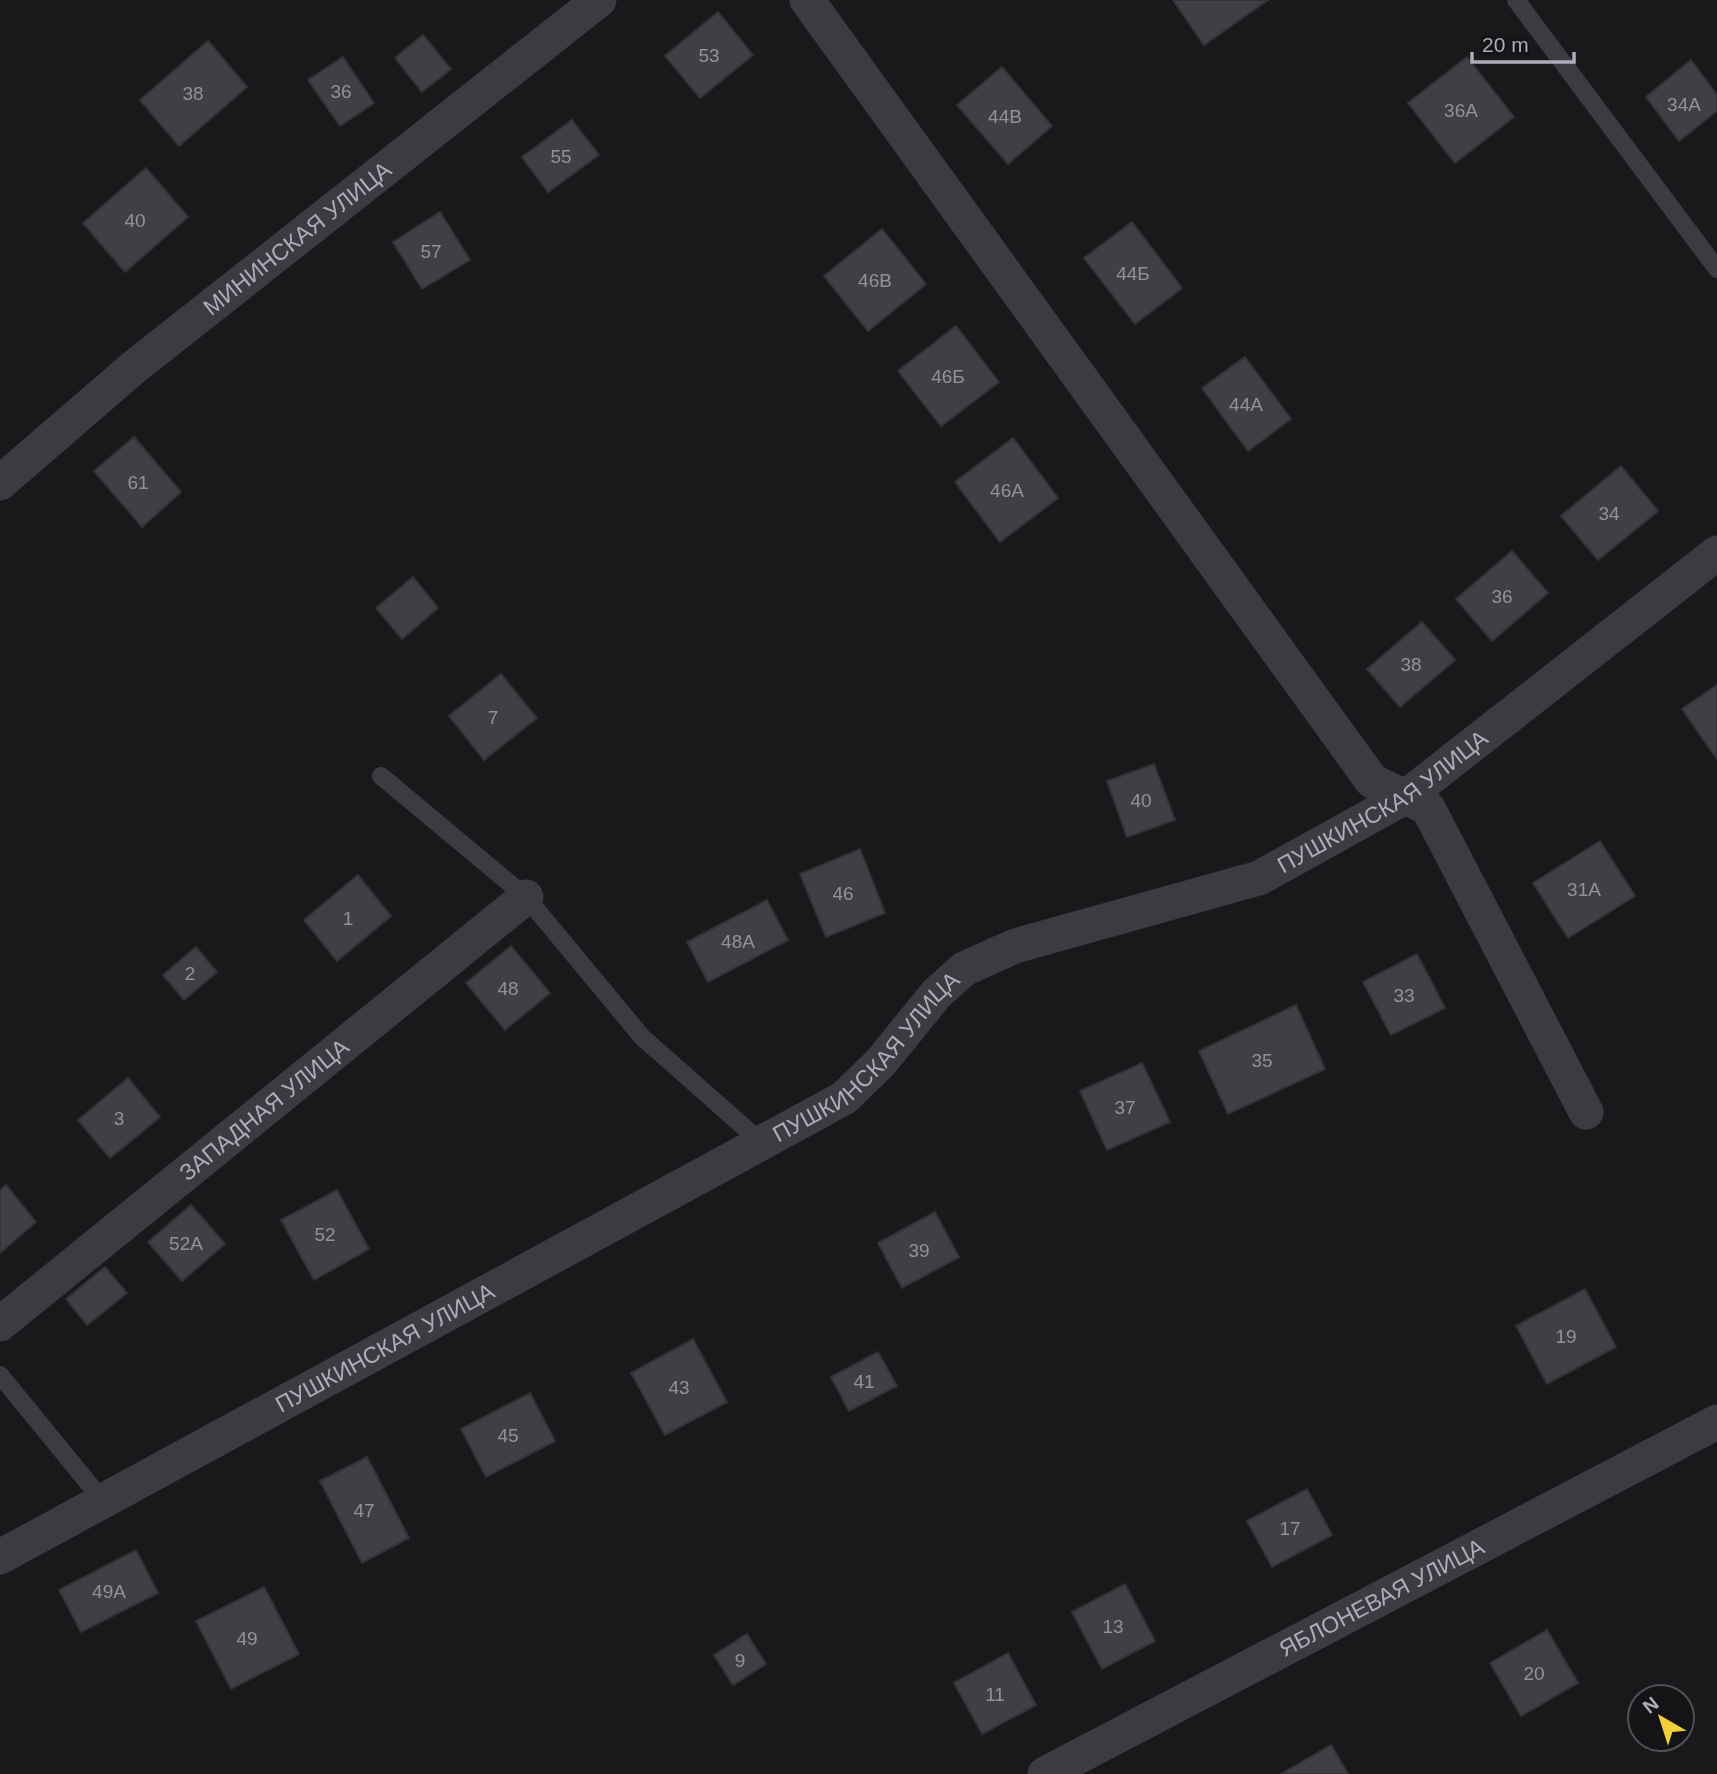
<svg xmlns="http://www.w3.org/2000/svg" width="1717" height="1774" font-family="Helvetica,sans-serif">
<rect width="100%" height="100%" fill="#19181a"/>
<g fill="#404044" stroke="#333236" stroke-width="2">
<path d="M1173,0h95l-64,45z"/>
<path d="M718,12l35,43 -53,43 -35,-42z"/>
<path d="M423,35l28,34 -29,23 -27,-34z"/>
<path d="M208,41l39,46 -68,59 -39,-46z"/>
<path d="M343,57l31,46 -34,23 -32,-46z"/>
<path d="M1467,57l47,60 -59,46 -47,-60z"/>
<path d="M1691,60l26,35v16l-38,30 -33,-44z"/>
<path d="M1002,67l50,59 -44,38 -51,-59z"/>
<path d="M572,120l27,35 -51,37 -26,-35z"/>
<path d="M146,168l42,49 -63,55 -42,-49z"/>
<path d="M440,212l30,48 -48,29 -29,-47z"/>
<path d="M1132,222l50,66 -47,36 -51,-66z"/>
<path d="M882,229l44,55 -58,47 -44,-55z"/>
<path d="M956,326l43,56 -58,44 -43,-55z"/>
<path d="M1245,357l46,62 -43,32 -46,-63z"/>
<path d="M134,437l47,55 -39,35 -48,-56z"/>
<path d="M1013,438l45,60 -58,44 -45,-60z"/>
<path d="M1621,466l37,45 -60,49 -37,-44z"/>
<path d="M1512,551l36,42 -56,48 -36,-42z"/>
<path d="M413,577l25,31 -36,31 -26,-31z"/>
<path d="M1422,622l33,38 -55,47 -33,-38z"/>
<path d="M501,674l36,44 -53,42 -35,-44z"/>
<path d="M1717,685v74l-35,-50z"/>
<path d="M1154,764l21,56 -48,17 -20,-56z"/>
<path d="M1600,841l35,55 -67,42 -35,-55z"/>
<path d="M860,849l25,64 -59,24 -26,-63z"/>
<path d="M358,875l33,41 -54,45 -33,-41z"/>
<path d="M767,900l21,40 -80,42 -21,-40z"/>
<path d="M511,946l39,47 -45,37 -39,-47z"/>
<path d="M196,947l21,25 -33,28 -21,-25z"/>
<path d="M1417,954l28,54 -54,27 -28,-53z"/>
<path d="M1296,1005l29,64 -97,45 -29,-63z"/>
<path d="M1142,1063l28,59 -63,28 -27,-59z"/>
<path d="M128,1078l32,39 -50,41 -32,-38z"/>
<path d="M6,1185l30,37 -36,31v-63z"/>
<path d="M337,1190l32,59 -55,31 -33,-60z"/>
<path d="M191,1205l34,39 -43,37 -34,-39z"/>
<path d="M935,1212l24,45 -57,31 -24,-45z"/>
<path d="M105,1267l22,26 -40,32 -21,-26z"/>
<path d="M1585,1289l31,58 -69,37 -31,-58z"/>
<path d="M693,1339l34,63 -62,33 -34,-62z"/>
<path d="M878,1352l19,34 -48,25 -18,-34z"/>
<path d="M530,1393l25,48 -69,36 -25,-48z"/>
<path d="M367,1457l42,81 -47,25 -42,-82z"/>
<path d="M1307,1489l25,46 -60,32 -25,-46z"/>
<path d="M136,1550l22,43 -77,39 -22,-42z"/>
<path d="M1125,1584l30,57 -53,28 -30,-57z"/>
<path d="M264,1587l35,67 -68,35 -35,-68z"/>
<path d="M1547,1630l31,53 -57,33 -31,-53z"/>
<path d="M747,1634l19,30 -33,21 -19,-30z"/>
<path d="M1008,1653l28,52 -54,29 -28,-51z"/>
<path d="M1331,1745l17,29h-67z"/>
</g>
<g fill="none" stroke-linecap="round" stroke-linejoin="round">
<g stroke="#3b3b41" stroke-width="18">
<path d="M1516,0l201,269"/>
<path d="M381,776l145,121 116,140 120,106"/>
<path d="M0,1375l103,126"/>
</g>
<g stroke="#3b3b41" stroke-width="35">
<path d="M807,0l565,781 56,27 158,304"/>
<path id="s1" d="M0,483l133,-115 466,-368"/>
<path id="s2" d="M0,1324l526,-427"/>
<path id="s3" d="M0,1557l844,-459 37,-36 56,-69 27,-24 51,-23 244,-68 148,-82 310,-243"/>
<path id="s4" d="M1045,1774l672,-352"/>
</g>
</g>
<g text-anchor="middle" stroke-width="5" stroke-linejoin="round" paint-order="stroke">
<g font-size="19" fill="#90929c">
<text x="709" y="62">53</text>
<text x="341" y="98">36</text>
<text x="193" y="100">38</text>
<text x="1684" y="111">34А</text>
<text x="1461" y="117">36А</text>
<text x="1005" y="123">44В</text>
<text x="561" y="163">55</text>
<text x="135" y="227">40</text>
<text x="431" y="258">57</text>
<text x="1133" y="280">44Б</text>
<text x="875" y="287">46В</text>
<text x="948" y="383">46Б</text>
<text x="1246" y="411">44А</text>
<text x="138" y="489">61</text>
<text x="1007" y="497">46А</text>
<text x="1609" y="520">34</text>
<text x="1502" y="603">36</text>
<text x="1411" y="671">38</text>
<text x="493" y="724">7</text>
<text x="1141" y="807">40</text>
<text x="1584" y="896">31А</text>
<text x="843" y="900">46</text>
<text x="348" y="925">1</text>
<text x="738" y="948">48А</text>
<text x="190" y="980">2</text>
<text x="508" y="995">48</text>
<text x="1404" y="1002">33</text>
<text x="1262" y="1067">35</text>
<text x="1125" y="1114">37</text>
<text x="119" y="1125">3</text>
<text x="325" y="1241">52</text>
<text x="186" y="1250">52А</text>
<text x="919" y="1257">39</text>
<text x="1566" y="1343">19</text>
<text x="864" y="1388">41</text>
<text x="679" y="1394">43</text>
<text x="508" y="1442">45</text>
<text x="364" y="1517">47</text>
<text x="1290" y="1535">17</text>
<text x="109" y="1598">49А</text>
<text x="1113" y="1633">13</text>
<text x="247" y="1645">49</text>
<text x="740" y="1667">9</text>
<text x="1534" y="1680">20</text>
<text x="995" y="1701">11</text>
</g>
<g font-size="23" fill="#abadba" stroke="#141315">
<text dy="8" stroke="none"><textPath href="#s1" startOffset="385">МИНИНСКАЯ УЛИЦА</textPath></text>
<text dy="8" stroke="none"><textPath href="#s3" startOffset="1592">ПУШКИНСКАЯ УЛИЦА</textPath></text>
<text dy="8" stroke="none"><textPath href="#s3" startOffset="1004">ПУШКИНСКАЯ УЛИЦА</textPath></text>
<text dy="8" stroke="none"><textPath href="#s2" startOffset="340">ЗАПАДНАЯ УЛИЦА</textPath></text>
<text dy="8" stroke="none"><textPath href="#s3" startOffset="438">ПУШКИНСКАЯ УЛИЦА</textPath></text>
<text dy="8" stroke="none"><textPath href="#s4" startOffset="380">ЯБЛОНЕВАЯ УЛИЦА</textPath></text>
</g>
</g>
<g transform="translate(1661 1718) rotate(321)"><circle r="33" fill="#141315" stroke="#505157" stroke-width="2"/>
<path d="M0-5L12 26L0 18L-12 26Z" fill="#f0d03b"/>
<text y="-10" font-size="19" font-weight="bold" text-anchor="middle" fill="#abadba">N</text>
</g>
<path d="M1472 52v10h102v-10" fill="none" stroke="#abadba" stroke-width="3.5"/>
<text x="1482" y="52" font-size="21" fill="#abadba" stroke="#141315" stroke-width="5" paint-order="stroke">20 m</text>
</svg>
